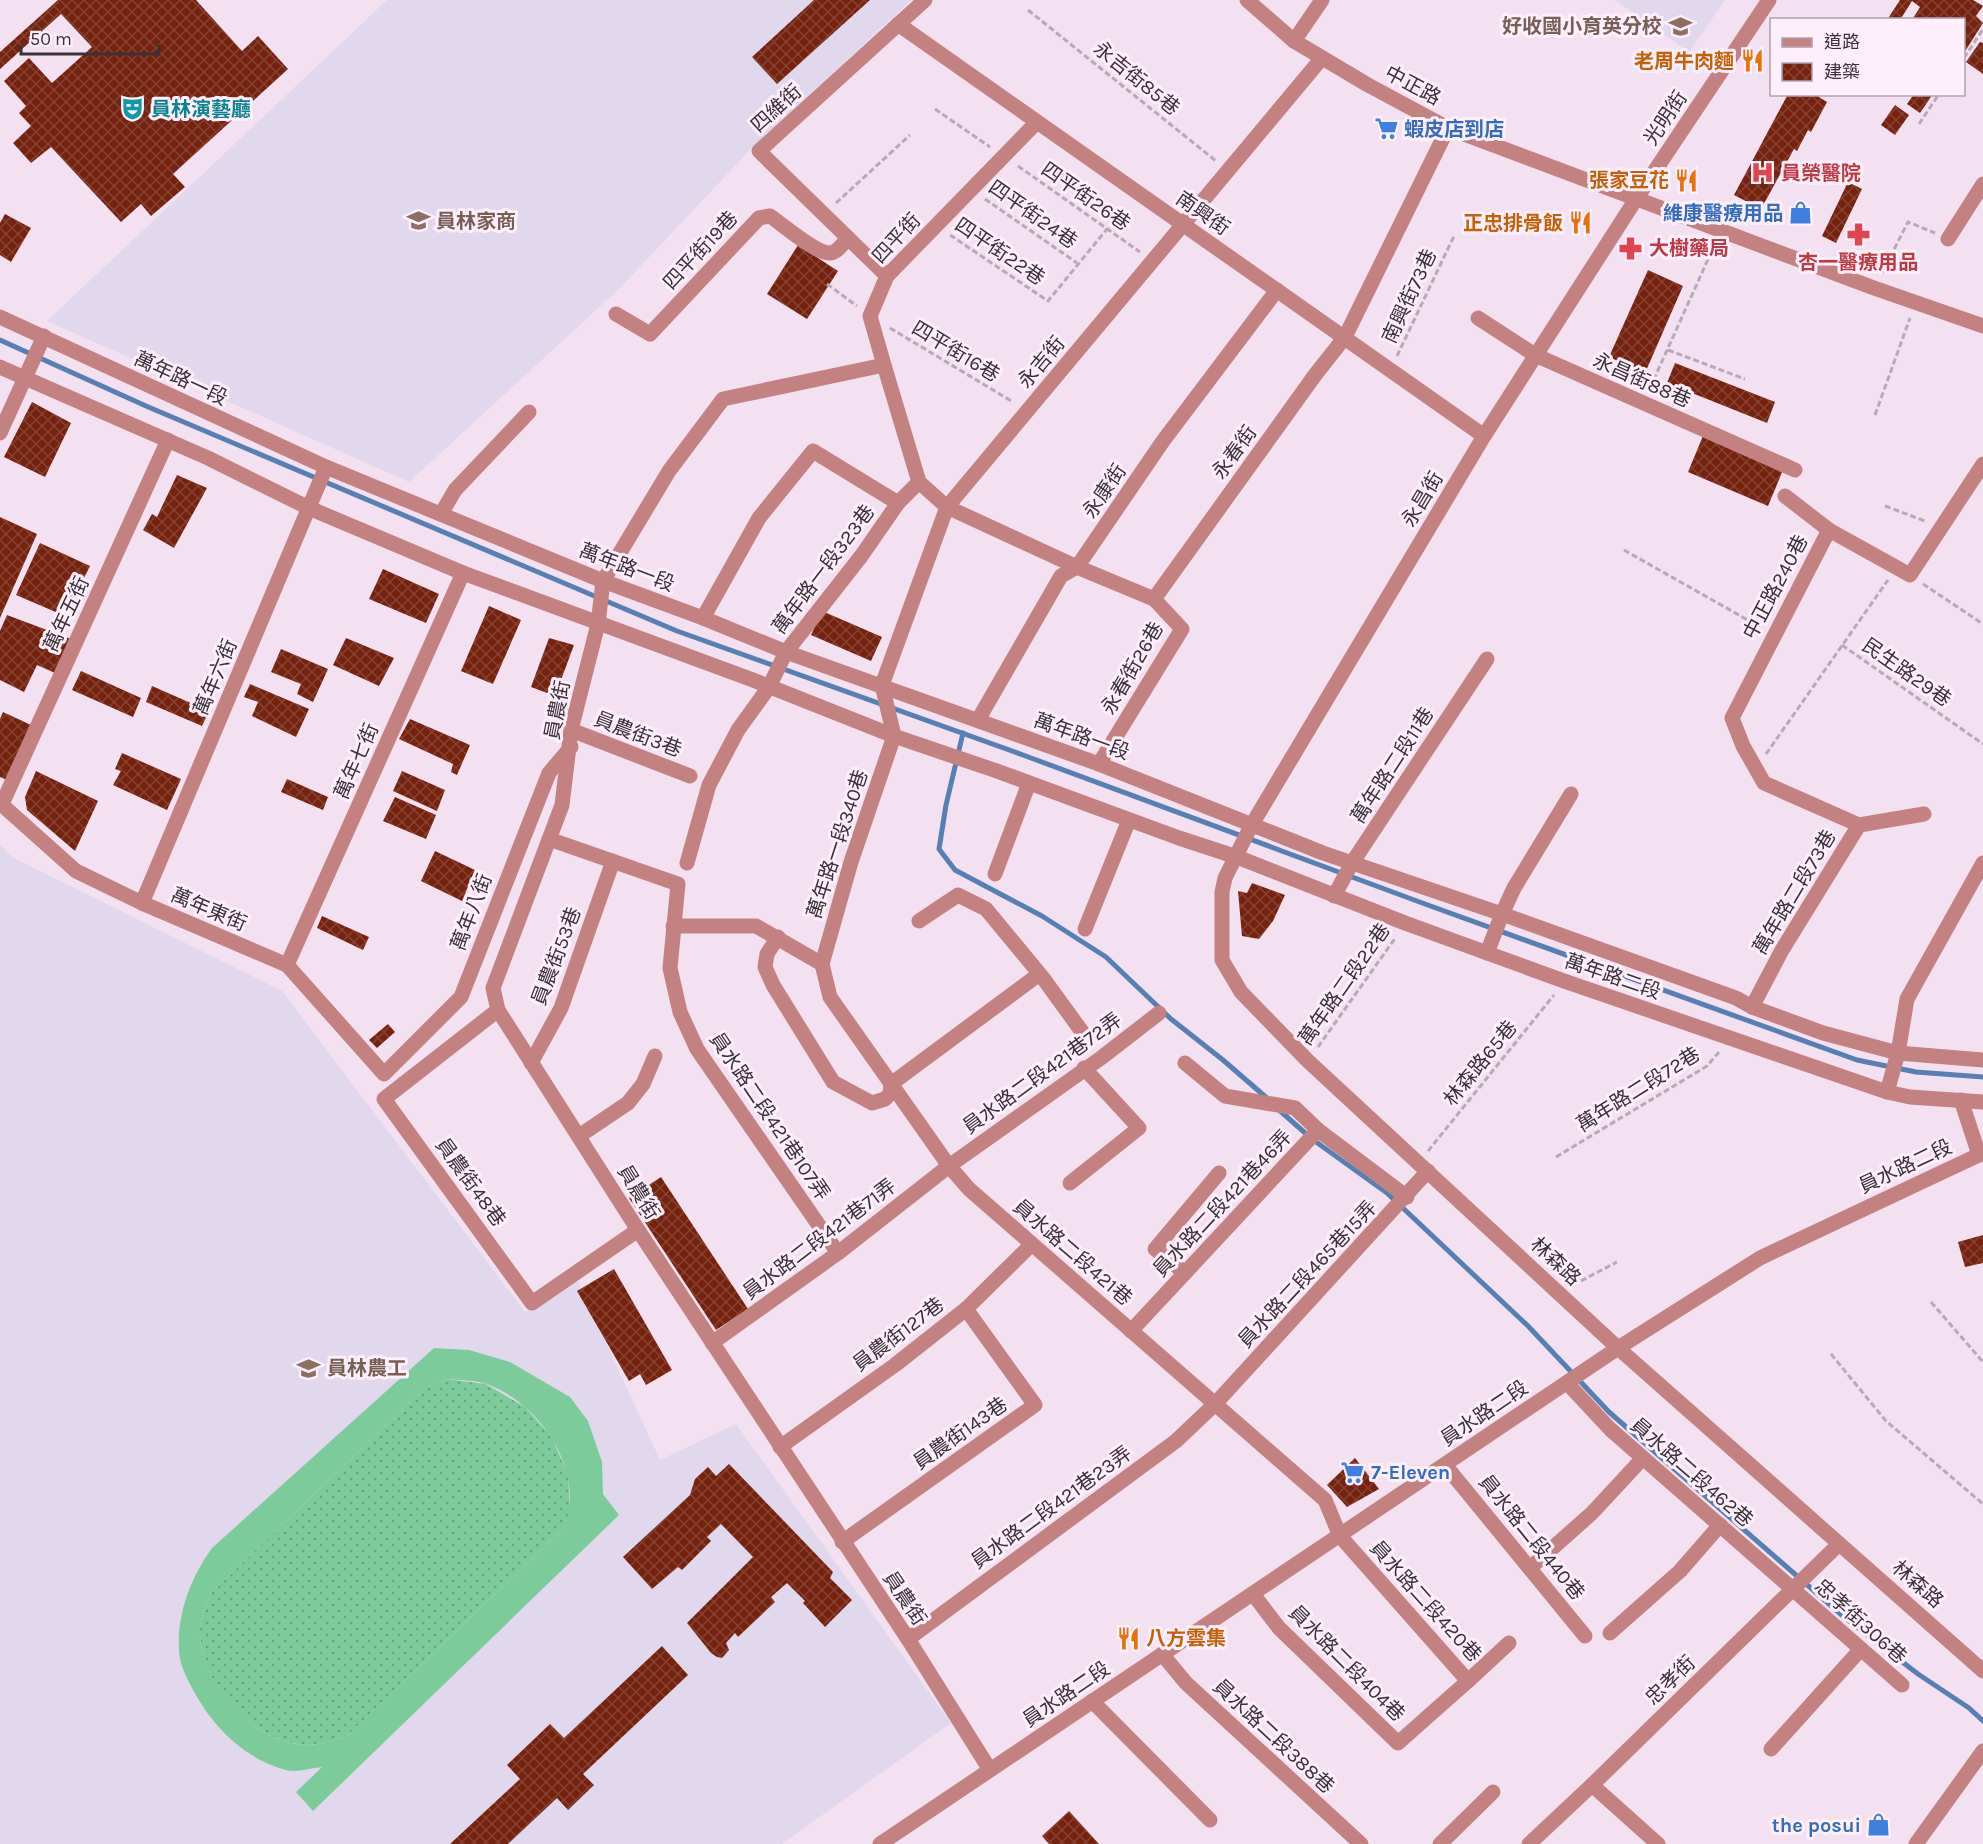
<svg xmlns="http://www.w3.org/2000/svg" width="1983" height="1844" font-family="Karla,'Noto Sans TC',sans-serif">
<defs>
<pattern id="grass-dots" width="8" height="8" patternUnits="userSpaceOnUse" patternTransform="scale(1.5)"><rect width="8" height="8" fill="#7dcb9b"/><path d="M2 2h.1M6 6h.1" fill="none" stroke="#67a57f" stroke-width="1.8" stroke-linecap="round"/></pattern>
<pattern id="building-cross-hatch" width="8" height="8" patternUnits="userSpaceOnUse" patternTransform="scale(1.5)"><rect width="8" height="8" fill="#75220e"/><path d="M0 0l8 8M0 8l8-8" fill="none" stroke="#854232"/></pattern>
</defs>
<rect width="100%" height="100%" fill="#f3e0f1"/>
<g fill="#e2d8ed">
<path d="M387,0h524l-164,153 -128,136 -210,193 -362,-161z"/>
<path d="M1615,0h110l-36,52z"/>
<path d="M0,845l14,13 268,133 243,321 52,-32 83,180 76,-36 215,299 -169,121h-782z"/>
</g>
<path fill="url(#grass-dots)" d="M446,1379l40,5 39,23 26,29 17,38 2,39 -6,15 -217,208c-13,4 -27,9 -41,9 -54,-3 -101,-55 -106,-108 -1,-16 5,-29 11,-44l214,-205z"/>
<path fill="#7dcb9b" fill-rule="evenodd" d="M434,1348l35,2 41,12 60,35 18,24 14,41 1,32 16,21 -306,296 -17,-19 26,-25c-11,1 -26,6 -36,3 -44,-12 -76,-46 -96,-86 -5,-10 -11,-22 -11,-34 -2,-37 12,-73 33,-102zM446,1379c13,1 29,1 41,5 54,20 99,87 77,144l-217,208c-13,4 -27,9 -41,9 -54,-3 -100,-55 -106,-107 -1,-17 5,-30 11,-45l214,-205z"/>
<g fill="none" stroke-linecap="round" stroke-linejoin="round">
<g stroke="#587fb2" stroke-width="5">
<path d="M0,340l146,66 531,225 346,124 402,149 432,156 59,12 67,5"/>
<path d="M963,733l-17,72 -7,44 16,21 87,46 64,41 65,62 52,41 45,39"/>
<path d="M1279,1110l33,29 75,54 141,133 81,86 235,205 74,57 51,34 14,13"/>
</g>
</g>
<g fill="url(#building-cross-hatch)">
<path d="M58,0h138l46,51 16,-15 30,33 -115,105 12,13 -34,29 -10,-12 -20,18 -70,-75 -20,16 -18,-20 18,-17 -12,-13 7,-7 -22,-25 25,-23 23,25 40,-36 -31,-33 -61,55v-17z"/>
<path d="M814,0h56l-93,84 -25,-27z"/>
<path d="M1900,0h73l10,6 -7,10 7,7 -19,30v-33h-52l8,-13 -8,-6 -12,19h-13z"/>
<path d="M1980,42l3,1v31l-17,-12z"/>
<path d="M1788,94h26l13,8 -16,30 -3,-2 -11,21 -3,-2 -33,60 -27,-14z"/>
<path d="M1914,94h19l-13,19 -13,-9z"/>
<path d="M1895,105l14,10 -14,20 -14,-10z"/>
<path d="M1848,182l14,7 -26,54 -14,-7z"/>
<path d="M5,214l26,14 -20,34 -11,-7v-32z"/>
<path d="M798,245l40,26 -31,48 -40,-25z"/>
<path d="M1648,270l35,16 -38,87 -36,-16z"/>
<path d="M1675,363l100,39 -8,21 -100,-40z"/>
<path d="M32,402l39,21 -26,54 -41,-20z"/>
<path d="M1703,436l80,34 -15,36 -80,-34z"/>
<path d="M177,475l30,13 -33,60 -31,-18 9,-16 5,3z"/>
<path d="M0,517l37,17 -37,84z"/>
<path d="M40,543l50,23 -25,50 -49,-21z"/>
<path d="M383,569l56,25 -13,29 -57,-24z"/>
<path d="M489,606l32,14 -28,64 -32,-13z"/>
<path d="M822,611l60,26 -11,24 -60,-26z"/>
<path d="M7,615l64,24 -16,34 -18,-8 -13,27 -24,-12v-49z"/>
<path d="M346,638l48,20 -15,28 -46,-21z"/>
<path d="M549,638l25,7 -19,51 -24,-9z"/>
<path d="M281,649l47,20 -15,33 -16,-8 4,-10 -30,-12z"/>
<path d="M81,671l60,27 -8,19 -61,-27z"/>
<path d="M250,684l59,25 -13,28 -44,-21 6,-14 -14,-5z"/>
<path d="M152,686l57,25 -7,15 -56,-24z"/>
<path d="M3,712l28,13 -24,55 -7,-3v-58z"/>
<path d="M410,719l60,26 -13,30 -6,-3 2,-8 -54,-25z"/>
<path d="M122,753l59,26 -14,31 -54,-25 8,-14 -6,-2z"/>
<path d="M36,771l62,30 -23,50 -48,-41 -2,-13z"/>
<path d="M402,771l43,19 -8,21 -44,-20z"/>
<path d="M287,779l41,18 -5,13 -42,-18z"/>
<path d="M395,797l41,18 -10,24 -43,-18z"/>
<path d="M435,851l40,19 -13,31 -41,-20z"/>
<path d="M1252,883l33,12 -12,26 -14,18 -17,-3 -4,-45 9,2z"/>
<path d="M322,916l47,21 -6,13 -46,-22z"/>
<path d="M388,1024l7,8 -18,16 -8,-8z"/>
<path d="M661,1177l87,132 -32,21 -87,-132z"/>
<path d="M1983,1235v28l-18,4 -7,-25z"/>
<path d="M614,1269l58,101 -26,15 -6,-11 -11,7 -52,-90z"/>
<path d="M1355,1458l24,31 -32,18 -20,-22z"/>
<path d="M729,1464l104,108 -3,6 22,22 -27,27 -22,-24 2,-2 -18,-18 -16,14 4,5 -37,35 -3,-4 -9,10 3,7 -7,8 -5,-1 -6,-4 -24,-30 66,-66 -32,-33 -14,13 4,4 -29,29 -4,-3 -26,22 -29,-32 67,-62 5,-16 13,-12 8,9z"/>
<path d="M662,1646l26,29 -105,99 11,11 -26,25 -11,-12 -49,46h-58l70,-65 -13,-14 43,-41 14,14z"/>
<path d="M1069,1811l30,33h-50l-7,-8z"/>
</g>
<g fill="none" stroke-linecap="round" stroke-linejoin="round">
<g stroke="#b8a9b6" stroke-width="3" stroke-dasharray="6 3" stroke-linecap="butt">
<path d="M1028,10l188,151"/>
<path d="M1964,58l19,-29"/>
<path d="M935,109l55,38"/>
<path d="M1919,124l20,-30"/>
<path d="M1018,166l122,86"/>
<path d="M985,199l92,64"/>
<path d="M836,203l74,-68"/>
<path d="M950,235l98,66 59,-72"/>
<path d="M1882,273l26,-51 27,11"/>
<path d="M827,284l30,22"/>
<path d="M890,328l123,74"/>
<path d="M1668,350l77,29"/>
<path d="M1397,356l57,-120"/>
<path d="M1650,388l64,-142"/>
<path d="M1875,415l35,-97"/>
<path d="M1885,506l40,15"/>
<path d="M1624,550l136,77"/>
<path d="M1923,584l60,40"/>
<path d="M1842,645l141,99"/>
<path d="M1766,754l122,-174"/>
<path d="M1318,1047l78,-110"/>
<path d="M1428,1151l126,-156"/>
<path d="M1556,1157l151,-91 12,-14"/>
<path d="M1573,1285l44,-23"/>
<path d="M1931,1302l52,60"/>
<path d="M1831,1354l55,67 97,83"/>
</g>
<g stroke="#c38281" stroke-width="15">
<path d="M1247,0l47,41 74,44 80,43 426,160 109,38"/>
<path d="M1769,0l-133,199 -152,237 -233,390 -26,52 -3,14v68l19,32 67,69 310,287 365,323"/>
<path d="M898,24l586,412"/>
<path d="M1294,41l28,-41"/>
<path d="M1322,58l-375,449 -65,178 12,51 -43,126 -29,102 8,33 119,169 20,23 356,311 15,36 128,145 41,-38"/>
<path d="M1037,122l-150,154 -17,40 14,49 35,117 28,25 130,60 77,32 28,30 -83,135"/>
<path d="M1948,239l35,-55"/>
<path d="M887,276l-128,-125 166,-151"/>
<path d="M616,314l34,20 109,-116 11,-2c12,8 46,38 60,37 8,-1 13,-10 18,-15"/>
<path d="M0,317l326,150 277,114 100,37 83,34 313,112 224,89 179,61 234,84 16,9 71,26 75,20 85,7"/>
<path d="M1478,318l57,37 260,115"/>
<path d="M884,365l-161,34 -54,72 -66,110 -5,43 -27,106 -9,75 -69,183 5,22 140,220 270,409 82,131"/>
<path d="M0,367l208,91 101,50 154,65 290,107 141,56 100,34 185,68 58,19 168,66 159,58 323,111 23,5 73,5"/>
<path d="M0,433l44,-97"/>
<path d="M1785,496l44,34"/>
<path d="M441,514l14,-24 74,-78"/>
<path d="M1154,599l161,-224 30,-38 103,-209"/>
<path d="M703,618l56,-100 54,-67 85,52"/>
<path d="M978,720l83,-144 16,-9 86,-126 114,-151"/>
<path d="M571,730l119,46"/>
<path d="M0,803l76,68 66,32 145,62 97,109 77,-77 88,-224 22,-26"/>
<path d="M2,804l166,-364"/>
<path d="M1859,825l-95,-42 -21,-37 -11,-28 97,-188 81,45 73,-111"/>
<path d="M549,839l129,45 -8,84 10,44 17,37 141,204"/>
<path d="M687,863l22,-78 29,-55 31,-43 17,-35 76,-97 36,-52 21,-21"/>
<path d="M995,874l34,-91"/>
<path d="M1334,896l18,-33 135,-204"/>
<path d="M142,903l184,-436"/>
<path d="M919,921l39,-26 28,14 57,69 45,62"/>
<path d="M673,926h83l66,38"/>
<path d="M1085,929l44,-109"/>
<path d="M778,937l-11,17 -2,13 8,18 60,97 39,21 13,-4 5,-5 1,-10 147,-109"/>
<path d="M1487,953l15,-39 12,-26 57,-94"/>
<path d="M287,965l176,-392"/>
<path d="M1752,1007l30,-57 77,-125 65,-11"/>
<path d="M498,1010l-114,89 148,204 106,-73"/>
<path d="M531,1063l30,-55 52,-147"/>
<path d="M1185,1063l40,33 70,12 23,22 89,67"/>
<path d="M1887,1092l11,-39 9,-54 76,-136"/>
<path d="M1961,1100l18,55"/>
<path d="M579,1136l49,-33 15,-19 12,-28"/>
<path d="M1070,1183l69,-55 -55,-60"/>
<path d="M1185,1273l-30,-24 64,-76"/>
<path d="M1131,1331l187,-201"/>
<path d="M712,1343l126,-90 111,-87 152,-108 58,-45"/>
<path d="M1567,1383l43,46 292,256"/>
<path d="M780,1447l115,-82 71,-56 66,-65"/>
<path d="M1445,1465l140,171"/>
<path d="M842,1542l193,-137 -69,-96"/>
<path d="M1530,1568l62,-55 51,-55"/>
<path d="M1253,1594l26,34 119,115 70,-62"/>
<path d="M1610,1633l70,-62 40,-46"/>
<path d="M908,1639l268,-198 39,-37 213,-233"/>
<path d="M1162,1654l24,29 175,161"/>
<path d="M1092,1701l118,119"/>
<path d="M1771,1749l90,-100"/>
<path d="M1592,1785l66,59"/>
<path d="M880,1844l738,-496 142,-90 223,-105"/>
<path d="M1440,1844l53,-52"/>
<path d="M1529,1844l63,-59 247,-241"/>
<path d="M1916,1844l67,-93"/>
</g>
</g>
<defs>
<symbol id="school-bare" viewBox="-9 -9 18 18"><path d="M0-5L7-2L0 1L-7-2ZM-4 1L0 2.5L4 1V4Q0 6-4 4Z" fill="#8d6e63" stroke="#feeffc" stroke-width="2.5" paint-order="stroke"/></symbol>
<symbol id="restaurant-bare" viewBox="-9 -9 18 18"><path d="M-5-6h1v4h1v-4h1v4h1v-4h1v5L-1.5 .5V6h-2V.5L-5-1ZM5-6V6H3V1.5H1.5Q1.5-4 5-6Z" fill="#e8710a" stroke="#feeffc" stroke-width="2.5" paint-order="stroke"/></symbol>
<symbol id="theatre-bare" viewBox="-9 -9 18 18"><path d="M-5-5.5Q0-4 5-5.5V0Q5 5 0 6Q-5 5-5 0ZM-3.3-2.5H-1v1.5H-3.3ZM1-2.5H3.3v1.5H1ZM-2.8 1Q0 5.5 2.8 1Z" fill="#0f9aa8" stroke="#feeffc" stroke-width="2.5" paint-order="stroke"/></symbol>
<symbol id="supermarket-bare" viewBox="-9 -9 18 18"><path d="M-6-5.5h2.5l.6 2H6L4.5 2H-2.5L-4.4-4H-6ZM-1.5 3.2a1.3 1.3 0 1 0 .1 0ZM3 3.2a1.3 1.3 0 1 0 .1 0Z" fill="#3f7fe0" stroke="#feeffc" stroke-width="2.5" paint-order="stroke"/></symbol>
<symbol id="hospital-bare" viewBox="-9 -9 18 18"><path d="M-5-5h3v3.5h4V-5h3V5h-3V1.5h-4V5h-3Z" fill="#e0444e" stroke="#feeffc" stroke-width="2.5" paint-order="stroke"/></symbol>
<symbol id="shop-bare" viewBox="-9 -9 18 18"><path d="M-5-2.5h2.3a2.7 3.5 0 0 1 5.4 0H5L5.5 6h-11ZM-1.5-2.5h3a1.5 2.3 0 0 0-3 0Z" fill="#3f7fe0" stroke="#feeffc" stroke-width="2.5" paint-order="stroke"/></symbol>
<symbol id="pharmacy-bare" viewBox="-9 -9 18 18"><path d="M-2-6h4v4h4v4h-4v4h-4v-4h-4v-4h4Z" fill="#e0444e" stroke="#feeffc" stroke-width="2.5" paint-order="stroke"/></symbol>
</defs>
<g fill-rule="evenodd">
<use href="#school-bare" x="1664" y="10" width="33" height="33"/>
<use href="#restaurant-bare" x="1736" y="44" width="33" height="33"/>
<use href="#theatre-bare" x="116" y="92" width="33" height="33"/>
<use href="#supermarket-bare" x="1370" y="112" width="33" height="33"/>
<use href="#hospital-bare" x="1746" y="156" width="33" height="33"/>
<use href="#restaurant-bare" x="1670" y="164" width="33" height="33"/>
<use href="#shop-bare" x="1784" y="196" width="33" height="33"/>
<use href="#school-bare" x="402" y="204" width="33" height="33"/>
<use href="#restaurant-bare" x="1564" y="206" width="33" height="33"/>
<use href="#pharmacy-bare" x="1842" y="218" width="33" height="33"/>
<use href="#pharmacy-bare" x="1614" y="232" width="33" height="33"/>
<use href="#school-bare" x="292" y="1352" width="33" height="33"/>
<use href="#supermarket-bare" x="1336" y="1456" width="33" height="33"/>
<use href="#restaurant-bare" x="1112" y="1622" width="33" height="33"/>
<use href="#shop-bare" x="1862" y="1808" width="33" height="33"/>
</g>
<g text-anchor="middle" stroke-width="6" stroke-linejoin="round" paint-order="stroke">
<g font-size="20" font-weight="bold" fill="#785e54" stroke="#feeffc" text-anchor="start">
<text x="1662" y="33" text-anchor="end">好收國小育英分校</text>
<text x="436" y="228">員林家商</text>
<text x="327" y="1375">員林農工</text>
</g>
<g font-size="20" font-weight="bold" fill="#c56008" stroke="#feeffc" text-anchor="end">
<text x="1734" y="68">老周牛肉麵</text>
<text x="1669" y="187">張家豆花</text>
<text x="1563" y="230">正忠排骨飯</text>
<text x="1146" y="1645" text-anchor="start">八方雲集</text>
</g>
<g font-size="20" fill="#393238" stroke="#feeffc">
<text transform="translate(1137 78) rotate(39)" y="7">永吉街85巷</text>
<text transform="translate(1413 85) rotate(28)" y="7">中正路</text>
<text transform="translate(776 108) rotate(-42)" y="7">四維街</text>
<text transform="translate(1665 118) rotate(-56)" y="7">光明街</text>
<text transform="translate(1086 196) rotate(35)" y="7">四平街26巷</text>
<text transform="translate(1203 213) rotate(35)" y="7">南興街</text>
<text transform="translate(1033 214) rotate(35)" y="7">四平街24巷</text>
<text transform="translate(896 238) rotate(-47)" y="7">四平街</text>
<text transform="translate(700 250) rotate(-47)" y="7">四平街19巷</text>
<text transform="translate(1000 251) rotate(34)" y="7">四平街22巷</text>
<text transform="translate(1409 296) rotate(-65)" y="7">南興街73巷</text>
<text transform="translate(956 351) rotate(31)" y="7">四平街16巷</text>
<text transform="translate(1041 362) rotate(-50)" y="7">永吉街</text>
<text transform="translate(181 378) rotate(25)" y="7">萬年路一段</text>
<text transform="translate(1642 380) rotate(24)" y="7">永昌街88巷</text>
<text transform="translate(1234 452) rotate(-54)" y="7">永春街</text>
<text transform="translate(1104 491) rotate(-56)" y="7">永康街</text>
<text transform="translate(1422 499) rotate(-59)" y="7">永昌街</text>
<text transform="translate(627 567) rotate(21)" y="7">萬年路一段</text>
<text transform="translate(823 569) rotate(-53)" y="7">萬年路一段323巷</text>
<text transform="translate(1775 587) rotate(-62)" y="7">中正路240巷</text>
<text transform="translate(66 614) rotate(-65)" y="7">萬年五街</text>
<text transform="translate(1132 668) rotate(-60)" y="7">永春街26巷</text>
<text transform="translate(1907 672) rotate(35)" y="7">民生路29巷</text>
<text transform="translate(215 677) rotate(-67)" y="7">萬年六街</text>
<text transform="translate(557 710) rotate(-79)" y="7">員農街</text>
<text transform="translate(638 734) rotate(21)" y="7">員農街3巷</text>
<text transform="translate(1082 736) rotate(20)" y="7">萬年路一段</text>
<text transform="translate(356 761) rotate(-66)" y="7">萬年七街</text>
<text transform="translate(1392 765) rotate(-57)" y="7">萬年路二段11巷</text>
<text transform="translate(837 844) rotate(-72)" y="7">萬年路一段340巷</text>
<text transform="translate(1794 892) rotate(-59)" y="7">萬年路二段73巷</text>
<text transform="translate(209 909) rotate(23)" y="7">萬年東街</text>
<text transform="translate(471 912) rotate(-69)" y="7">萬年八街</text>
<text transform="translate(556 956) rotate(-69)" y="7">員農街53巷</text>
<text transform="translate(1613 976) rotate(19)" y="7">萬年路二段</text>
<text transform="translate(1344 984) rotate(-55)" y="7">萬年路二段22巷</text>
<text transform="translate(1480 1063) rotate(-51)" y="7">林森路65巷</text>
<text transform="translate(1042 1073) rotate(-36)" y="7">員水路二段421巷72弄</text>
<text transform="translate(1638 1089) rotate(-32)" y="7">萬年路二段72巷</text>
<text transform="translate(770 1116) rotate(56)" y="7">員水路二段421巷107弄</text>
<text transform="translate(1905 1166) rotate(-25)" y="7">員水路二段</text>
<text transform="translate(471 1182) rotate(54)" y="7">員農街48巷</text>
<text transform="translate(639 1192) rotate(58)" y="7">員農街</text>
<text transform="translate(1222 1203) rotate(-47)" y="7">員水路二段421巷46弄</text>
<text transform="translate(819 1239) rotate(-37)" y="7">員水路二段421巷71弄</text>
<text transform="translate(1073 1252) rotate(41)" y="7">員水路二段421巷</text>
<text transform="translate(1556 1261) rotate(43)" y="7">林森路</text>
<text transform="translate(1307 1274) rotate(-47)" y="7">員水路二段465巷15弄</text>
<text transform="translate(898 1334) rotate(-37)" y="7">員農街127巷</text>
<text transform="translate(1484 1413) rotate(-34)" y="7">員水路二段</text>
<text transform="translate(960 1433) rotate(-35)" y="7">員農街143巷</text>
<text transform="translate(1692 1472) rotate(41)" y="7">員水路二段462巷</text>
<text transform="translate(1051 1507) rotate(-36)" y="7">員水路二段421巷23弄</text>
<text transform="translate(1532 1537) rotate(51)" y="7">員水路二段440巷</text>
<text transform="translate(1918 1584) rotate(41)" y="7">林森路</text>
<text transform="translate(905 1598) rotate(56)" y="7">員農街</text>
<text transform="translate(1426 1601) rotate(48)" y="7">員水路二段420巷</text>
<text transform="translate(1861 1621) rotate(42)" y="7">忠孝街306巷</text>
<text transform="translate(1347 1663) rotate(45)" y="7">員水路二段404巷</text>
<text transform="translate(1670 1680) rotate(-44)" y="7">忠孝街</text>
<text transform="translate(1066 1694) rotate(-34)" y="7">員水路二段</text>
<text transform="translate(1274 1736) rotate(43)" y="7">員水路二段388巷</text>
</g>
<g font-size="20" font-weight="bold" fill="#0d838f" stroke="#feeffc" text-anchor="start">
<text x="151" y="116">員林演藝廳</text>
</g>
<g font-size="20" font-weight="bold" fill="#366cbe" stroke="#feeffc" text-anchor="start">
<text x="1404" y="136">蝦皮店到店</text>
<text x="1783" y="220" text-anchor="end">維康醫療用品</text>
<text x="1371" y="1479">7-Eleven</text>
<text x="1861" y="1832" text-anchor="end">the posui</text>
</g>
<g font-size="20" font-weight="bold" fill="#be3a42" stroke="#feeffc" text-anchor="start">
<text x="1781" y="180">員榮醫院</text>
<text x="1649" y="255">大樹藥局</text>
<text x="1858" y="269" text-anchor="middle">杏一醫療用品</text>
</g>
</g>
<rect x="1770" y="18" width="195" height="78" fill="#feeffc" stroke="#afa3ae" stroke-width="1.5"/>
<rect x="1782" y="38" width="30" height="9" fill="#c38281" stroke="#afa3ae" stroke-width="1.5"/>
<text x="1824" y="48" font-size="18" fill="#393238">道路</text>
<rect x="1782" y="63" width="30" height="18" fill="url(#building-cross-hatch)" stroke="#afa3ae" stroke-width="1.5"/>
<text x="1824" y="78" font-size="18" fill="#393238">建築</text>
<path d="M21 45v9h138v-9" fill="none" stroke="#393238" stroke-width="3"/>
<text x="30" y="45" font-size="18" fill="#393238" stroke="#feeffc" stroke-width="4.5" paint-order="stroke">50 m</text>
</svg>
